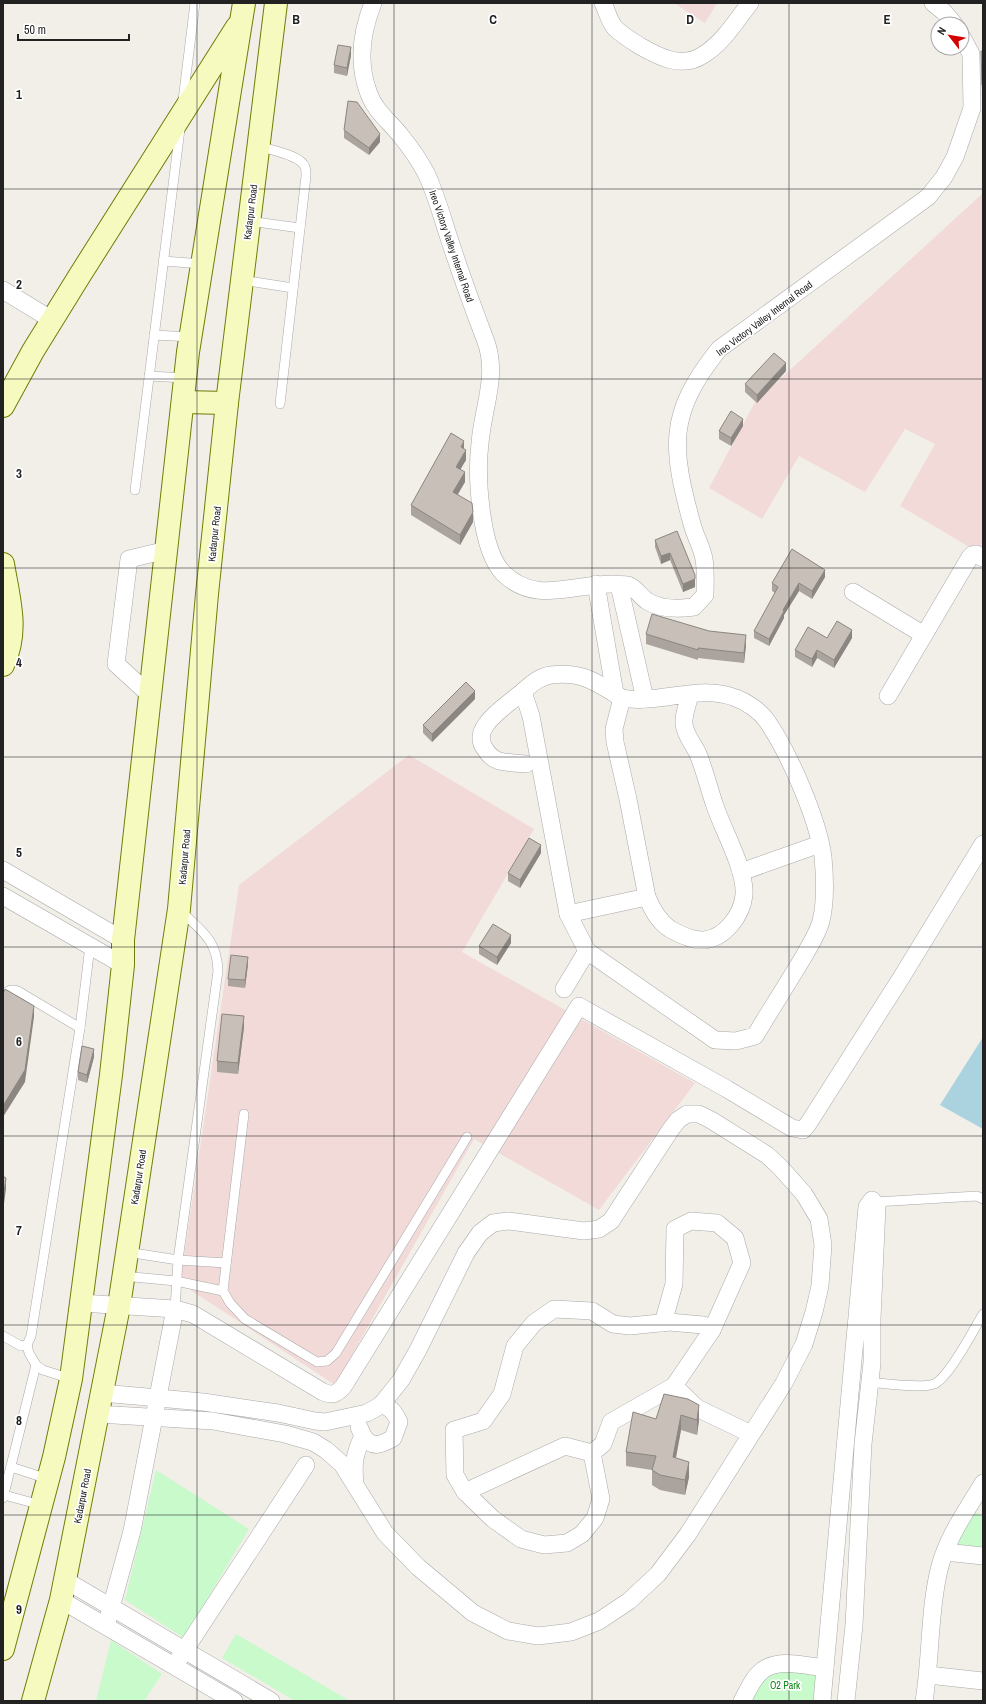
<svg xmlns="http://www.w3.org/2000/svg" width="986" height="1704" font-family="'Archivo Narrow',sans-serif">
<rect width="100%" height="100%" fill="#f2efe9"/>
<g fill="#f2dad9">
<path d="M674,3h43l-12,20z"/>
<path d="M983,193v362l-83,-49 35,-62 -30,-15 -40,63 -66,-36 -37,63 -53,-31 46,-86z"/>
<path d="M409,755l125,74 -72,123 233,131 -96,127 -125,-71 -139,246 -155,-102 59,-398z"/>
</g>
<g fill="#c8facc">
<path d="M156,1470l93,59 -65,109 -59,-38z"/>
<path d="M970,1509l13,8v35l-33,-4z"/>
<path d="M236,1634l114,67h-55l-73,-43z"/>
<path d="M111,1640l51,34 -18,27h-48z"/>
<path d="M780,1669l40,2 -3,30h-67l15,-27z"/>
</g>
<path fill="#aad3df" d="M983,1037v92l-43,-24z"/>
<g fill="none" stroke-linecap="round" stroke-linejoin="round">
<defs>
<g id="lane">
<path d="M183,100l12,-97"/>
<path d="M259,146c11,4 42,9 46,21 1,2 1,7 1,9l-26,228"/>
<path d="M249,221l51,7"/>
<path d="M163,261l40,3"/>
<path d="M242,280l51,8"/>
<path d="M154,335l37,2"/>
<path d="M149,376l36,2"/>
<path d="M135,490l45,-361"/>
<path d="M3,995c5,-5 8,-6 15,-4l62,37 -49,308 -4,9 2,8 7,12 7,5 28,9"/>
<path d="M80,1028l10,-82"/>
<path d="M244,1114l-21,177 7,12 15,16 72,43 10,-1 9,-8 131,-216"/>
<path d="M875,1202l102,-6 6,3"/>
<path d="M127,1252l51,8 48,3"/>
<path d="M123,1276l53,5 47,10"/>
<path d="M175,1309l3,-49 40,-289c-1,-32 -17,-40 -38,-61"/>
<path d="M3,1336l18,10 6,-1"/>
<path d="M867,1382c17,1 52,7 67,2 15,-6 40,-55 49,-70"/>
<path d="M11,1467l37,12"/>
<path d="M4,1495l37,10"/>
<path d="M3,1498l33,-133"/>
</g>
<g id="street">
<path d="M373,3c-12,30 -16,60 -4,91 6,17 21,28 32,42 9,11 18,24 25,37 10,21 16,44 23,65 11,34 23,67 36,101 14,36 -2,67 -5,104 -4,32 0,106 23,130 32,32 70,11 109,11 5,1 11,0 16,1 8,3 12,11 19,16 14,9 32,8 47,6l11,-12c0,-12 1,-25 -1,-36 -2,-12 -9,-23 -12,-35 -21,-77 -25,-110 27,-175l209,-152 16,-20 11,-20 17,-49 -1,-54 -9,-17"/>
<path d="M603,3c4,8 6,18 12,25 7,7 17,13 25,18 19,11 42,23 63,9 20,-12 33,-34 47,-52"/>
<path d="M933,3l11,9 10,12"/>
<path d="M3,290l49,30"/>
<path d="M596,584l19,110"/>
<path d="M619,585l26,114"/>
<path d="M853,592l71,43"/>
<path d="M523,692l8,24 37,198 19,37 -23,38"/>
<path d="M150,695l-34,-31 13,-105 38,-9"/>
<path d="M888,696l82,-139 2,-2 4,-1 7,4"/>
<path d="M526,764c-9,-1 -18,-1 -27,-3 -6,-2 -11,-7 -14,-12 -15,-20 17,-40 31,-52 11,-8 20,-20 35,-22 32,-4 46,8 71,23"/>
<path d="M3,870l120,70"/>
<path d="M741,872l79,-28"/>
<path d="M3,896l120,69"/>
<path d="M568,914l79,-17"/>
<path d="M587,951l128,89 21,1 19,-5c16,-27 33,-53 49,-80 6,-11 14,-23 17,-35 5,-20 4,-43 2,-64 -5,-38 -34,-104 -56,-136 -7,-10 -20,-19 -31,-23 -36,-15 -76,7 -114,0l-8,31 1,13 13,57 19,98c5,12 11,24 23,32 9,5 23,12 34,11 21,-2 38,-25 40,-45 2,-25 -21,-65 -29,-89 -6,-17 -10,-35 -17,-52 -4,-9 -13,-19 -14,-30 -1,-10 4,-20 6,-29"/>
<path d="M81,1303l94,6 18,5 130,78c10,4 13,2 20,-5l236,-381 148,83 65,39 11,2 5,-6 93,-146 82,-134"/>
<path d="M663,1323l11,-39 1,-55 16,-8 26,2 18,15 7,25 -30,67"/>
<path d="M674,1386l38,-56 -9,-5 -34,-3 -39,4 -17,-2 -21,-13 -38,-2 -20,14 -19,23 -13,48 -19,27 -29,9 1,45 10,17 100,-46 27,7 11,-9 8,-22 63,-36 23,22 54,26"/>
<path d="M98,1414l115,7 72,13 28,8 13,8 16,14 43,69 33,34 55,46 35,18 30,5 33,-4 28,-11 30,-20 29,-27 30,-40 96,-151 20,-39 10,-32 6,-26 3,-41 -4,-26 -15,-25 -24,-27 -13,-12 -56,-35 -12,-6h-12l-9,6 -7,9 -60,92 -12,8 -15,2 -76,-10 -15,2 -13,10 -14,20 -48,97 -17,30 -20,25 -14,8 -42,9 -10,-1 -37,-8 -75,-11 -101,-9"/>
<path d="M363,1436c9,13 18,9 30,2l6,-16c-4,-9 -8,-15 -18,-17"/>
<path d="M355,1484c-2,-20 -1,-29 8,-48l-4,-9"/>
<path d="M465,1492l28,27 28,20 23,6 23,-2 15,-9 13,-16 6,-19 -9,-46"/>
<path d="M945,1552l38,4"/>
<path d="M65,1580l206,121"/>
<path d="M61,1600l173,101"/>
<path d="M106,1626l26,-95 43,-222"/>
<path d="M175,1665l131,-200"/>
<path d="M928,1675l55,6"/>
<path d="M742,1701c6,-10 11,-24 21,-31 16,-12 44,-4 62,-2"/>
<path d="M822,1701l45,-494 5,-7 5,6 -5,113v44l-9,81 -9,181 -8,76"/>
<path d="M924,1701c7,-42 5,-90 15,-131 7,-31 28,-60 44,-87"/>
</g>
<g id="secondary">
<path d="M183,402l44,1"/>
<path d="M3,406l30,-55 47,-76 157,-248"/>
<path d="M3,564c6,36 16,67 0,101"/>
<path d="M3,1649l51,-192 17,-78 40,-304 12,-110v-25l65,-588 56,-349"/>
<path d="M33,1701l28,-101 58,-294 60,-397 28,-315 20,-191 49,-400"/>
</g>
</defs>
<use href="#lane" stroke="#a9a9a9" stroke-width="10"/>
<use href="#street" stroke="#a9a9a9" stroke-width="18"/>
<use href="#secondary" stroke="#707d05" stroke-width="24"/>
<use href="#lane" stroke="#fff" stroke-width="9"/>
<use href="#street" stroke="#fff" stroke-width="17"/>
<use href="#secondary" stroke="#f7fabf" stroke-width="22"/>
</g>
<g fill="#aba49e">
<path d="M981,51h2v41h-1z"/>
<path d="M351,55l-4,21 -13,-3v-8z"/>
<path d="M344,130l36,12 -11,13 -25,-17z"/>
<path d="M786,371l-29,32 -12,-11v-8z"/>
<path d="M743,426l-12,20 -12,-7v-8z"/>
<path d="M464,449l2,11 -6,9 5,13 -7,12 15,28 -13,23 -49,-30v-10z"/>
<path d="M655,540l40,35v12l-12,5 -13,-32 -9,4 -6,-17z"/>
<path d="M825,577l-13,22 -13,-8 -15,24v3l-15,28 -15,-8v-7l21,-38 -3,-2v-8z"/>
<path d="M646,634l100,11 -2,18 -46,-5v2l-52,-16z"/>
<path d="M827,638h25l-18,30 -17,-10 -5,9 -17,-10v-7z"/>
<path d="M475,699l-43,43 -9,-9v-8z"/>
<path d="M541,853l-21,35 -12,-7v-8z"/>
<path d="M511,943l-14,22 -18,-11v-8z"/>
<path d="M248,964l-3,24 -17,-2v-7z"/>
<path d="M244,1027l-6,47 -21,-2v-11z"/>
<path d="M94,1057l-7,26 -9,-3v-8z"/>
<path d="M664,1394l35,26 -2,15 -16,-5 -5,28 13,19 -4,18 -25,-5 -8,-5v-15l-26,-4v-14l30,-33z"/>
</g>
<g fill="#8b8681">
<path d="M351,47v8l-4,21v-8z"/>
<path d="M380,134v8l-11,13v-7z"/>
<path d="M786,363v8l-29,32v-8z"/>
<path d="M743,419v7l-12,20v-8z"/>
<path d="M464,441v10l-3,-4z"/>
<path d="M466,450v10l-10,17v-10z"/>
<path d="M465,472v10l-12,20v-10z"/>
<path d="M473,512v10l-13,23v-10z"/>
<path d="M670,553v7l-9,4v-8z"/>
<path d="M825,570v7l-13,22v-8z"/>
<path d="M695,579v8l-12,5v-8z"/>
<path d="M799,583v8l-15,24v3l-15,28v-7l14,-29z"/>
<path d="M852,630v8l-18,30v-8z"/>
<path d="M746,635v10l-2,18v-10z"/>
<path d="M817,650v8l-5,9v-8z"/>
<path d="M475,691v8l-43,43v-8z"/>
<path d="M541,845v8l-21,35v-8z"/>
<path d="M511,935v8l-14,22v-8z"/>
<path d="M248,957v7l-3,24v-8z"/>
<path d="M34,1006v11l-9,65 -22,35v-11z"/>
<path d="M244,1016v11l-6,47v-11z"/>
<path d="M94,1049v8l-7,26v-8z"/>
<path d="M6,1178v11l-3,22v-11z"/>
<path d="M699,1405v15l-2,15v-15z"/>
<path d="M681,1415v15l-8,42v-15z"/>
<path d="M689,1462v15l-4,18v-15z"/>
</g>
<g fill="#c7bfb8" stroke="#8b8681">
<path d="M338,45l13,2 -4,21 -13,-3z"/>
<path d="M981,51h2v33l-1,1z"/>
<path d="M348,101l9,1 23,32 -11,14 -25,-18z"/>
<path d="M774,353l12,10 -29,32 -12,-11z"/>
<path d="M731,411l12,8 -12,19 -12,-7z"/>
<path d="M451,433l13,8 -3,6 5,3 -10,17 9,5 -12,20 19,11 1,9 -13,23 -49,-30z"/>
<path d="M677,531l18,44v4l-12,5 -13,-31 -9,3 -6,-16z"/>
<path d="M792,549l33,21 -13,21 -13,-8 -16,27 1,1 -15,28 -15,-8 24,-44 -6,-4z"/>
<path d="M652,614l57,17 37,4 -2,18 -46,-5v2l-52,-16z"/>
<path d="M837,621l15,9 -18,30 -17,-10 -5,9 -17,-9 13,-23 19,11z"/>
<path d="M466,682l9,9 -43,43 -9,-9z"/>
<path d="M529,838l12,7 -21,35 -12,-7z"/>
<path d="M493,924l18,11 -14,22 -18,-11z"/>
<path d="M231,955l17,2 -3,23 -17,-1z"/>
<path d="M5,989l29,17 -9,64 -22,36v-113z"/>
<path d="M222,1014l22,2 -6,47 -21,-2z"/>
<path d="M82,1046l12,3 -7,26 -9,-3z"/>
<path d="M3,1176l3,2 -3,22z"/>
<path d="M664,1394l24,5 11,6 -2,15 -16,-5 -8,42 16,5 -4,18 -25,-5 -8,-5 4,-14 -30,-4 7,-40 23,7z"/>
</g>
<path fill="none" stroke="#222" stroke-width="1" stroke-opacity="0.55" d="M197,3v1698M394,3v1698M592,3v1698M789,3v1698M3,189h980M3,379h980M3,568h980M3,757h980M3,947h980M3,1136h980M3,1325h980M3,1515h980"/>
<g text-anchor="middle" stroke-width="3.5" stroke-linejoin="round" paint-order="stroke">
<g font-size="10" fill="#222" stroke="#fff">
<text transform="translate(250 212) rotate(-83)" y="4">Kadarpur Road</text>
<text transform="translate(452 246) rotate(71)" y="4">Ireo Victory Valley Internal Road</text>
<text transform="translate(764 318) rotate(-37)" y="4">Ireo Victory Valley Internal Road</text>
<text transform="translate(214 534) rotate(-84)" y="4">Kadarpur Road</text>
<text transform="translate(184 857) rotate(-85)" y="4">Kadarpur Road</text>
<text transform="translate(138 1177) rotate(-81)" y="4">Kadarpur Road</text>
<text transform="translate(82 1496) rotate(-79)" y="4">Kadarpur Road</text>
</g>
<g font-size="10" fill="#0c8416" stroke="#fff">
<text x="785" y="1689">O2 Park</text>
</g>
</g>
<g font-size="13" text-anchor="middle" font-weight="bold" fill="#222" stroke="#fff" stroke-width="3.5" stroke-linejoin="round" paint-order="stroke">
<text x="296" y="24">B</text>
<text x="493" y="24">C</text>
<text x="690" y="24">D</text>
<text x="887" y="24">E</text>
<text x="19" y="99">1</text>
<text x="19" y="289">2</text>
<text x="19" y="478">3</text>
<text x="19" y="667">4</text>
<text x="19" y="857">5</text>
<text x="19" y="1046">6</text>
<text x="19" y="1235">7</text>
<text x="19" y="1425">8</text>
<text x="19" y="1614">9</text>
</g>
<rect width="986" height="1704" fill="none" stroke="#222222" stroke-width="8"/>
<g transform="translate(950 36) rotate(301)"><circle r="19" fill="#ffffff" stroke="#a7a7a7"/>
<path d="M0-3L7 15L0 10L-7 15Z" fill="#d40000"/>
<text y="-6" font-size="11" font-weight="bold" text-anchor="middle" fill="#222222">N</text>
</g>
<path d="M18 34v6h111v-6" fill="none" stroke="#222222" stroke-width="2"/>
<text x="24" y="34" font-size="12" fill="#222222" stroke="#ffffff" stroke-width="3" paint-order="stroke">50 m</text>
</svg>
